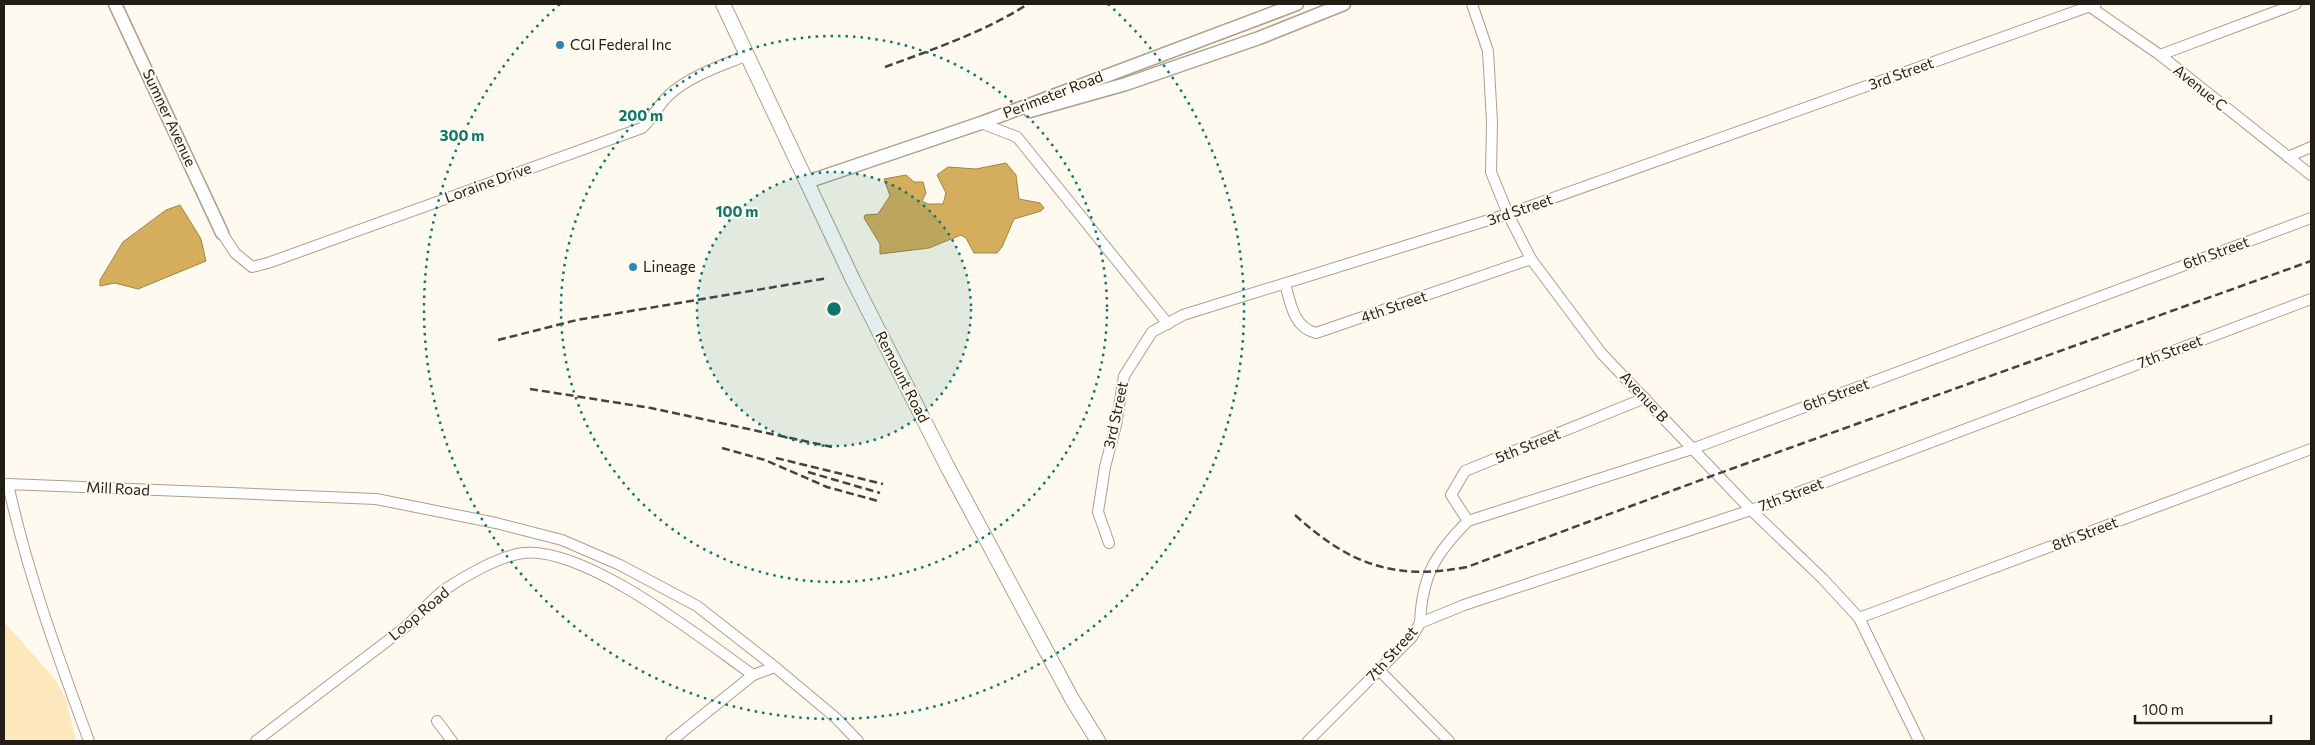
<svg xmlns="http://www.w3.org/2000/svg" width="2315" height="745" font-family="Commissioner,sans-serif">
<rect width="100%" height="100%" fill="#fffaf0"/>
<path fill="#fde7bc" d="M4,622l50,56 12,21 10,42h-72z"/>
<g fill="#d4ae5c" stroke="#9f8347">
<path d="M1006,163l10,12 3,24 21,4 4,5 -3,3 -27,8 -12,28 -5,6h-23l-8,-15 -5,-3 -32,13 -49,6v-10l-16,-26 1,-3 13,-1 12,-18 -6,-17 22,-4 8,7h9l3,11 -4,8 6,3h15l3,-11 -9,-18 11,-8 28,2z"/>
<path d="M180,205l21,34 5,22 -68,28 -23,-6 -15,3v-6l23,-38 43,-32z"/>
</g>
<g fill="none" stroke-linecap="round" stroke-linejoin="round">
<defs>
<g id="minor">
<path d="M1472,4l16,47 4,71 -1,50 17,42 23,45 71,95 149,156 72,69 36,39 60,123"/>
<path d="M2086,4l74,51 151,120"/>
<path d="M2160,55l136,-51"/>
<path d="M981,123l36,14 151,187"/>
<path d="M2288,157l23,-10"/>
<path d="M222,233l13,20 17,14 16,-4 374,-135c11,-10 17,-24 27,-33 22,-20 52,-29 79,-40"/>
<path d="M1285,284c6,20 8,43 31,49l215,-74"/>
<path d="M1468,521l-17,-26 14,-24 180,-73"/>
<path d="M1109,543l-11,-31 7,-45 11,-42 8,-49 28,-44 31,-17 325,-101 588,-210"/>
<path d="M1859,618l452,-169"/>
<path d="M1420,623c2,-47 15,-69 48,-102l224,-72 619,-231"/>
<path d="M1379,670l70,71"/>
<path d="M437,721l15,20"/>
<path d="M89,741c-31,-84 -62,-169 -81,-257l368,15 120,24 66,17 58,25 77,41 78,61"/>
<path d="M256,741c49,-37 98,-75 147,-112 15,-12 26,-28 41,-39 19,-13 55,-34 79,-37 63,-7 179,86 230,122l22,-8 61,51 22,23"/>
<path d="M671,741l82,-66"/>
<path d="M1308,741l104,-104 8,-14 44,-18 287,-95 560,-211"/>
</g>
<g id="tertiary">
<path d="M115,4l107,229"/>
<path d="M1030,111l96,-27 133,-46 85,-34"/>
<path d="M807,182l174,-59 316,-119"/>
</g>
<path id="secondary" d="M723,4l130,276 94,186 125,233 26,42"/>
</defs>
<use href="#minor" stroke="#aba089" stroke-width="12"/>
<use href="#tertiary" stroke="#aba089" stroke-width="15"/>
<use href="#secondary" stroke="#aba089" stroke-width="16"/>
<use href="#minor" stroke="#fff" stroke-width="10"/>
<use href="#tertiary" stroke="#fff" stroke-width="12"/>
<use href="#secondary" stroke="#fff" stroke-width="14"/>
<g stroke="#47433a" stroke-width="2.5" stroke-dasharray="8 4" stroke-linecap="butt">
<path d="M885,67c49,-18 99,-35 143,-63"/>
<path d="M498,340l79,-20 251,-42"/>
<path d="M530,389l121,19 181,39"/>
<path d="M722,448l43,12 62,27 51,14"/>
<path d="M776,458l107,26"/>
<path d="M808,472l72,21"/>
<path d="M1295,515c54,49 99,66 172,52l250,-93 594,-213"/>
</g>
</g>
<circle cx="834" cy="309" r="137" fill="#0f766e" fill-opacity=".12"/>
<g fill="none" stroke="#0f766e" stroke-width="2.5" stroke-dasharray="2.5 5">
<circle cx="834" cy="309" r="137"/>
<circle cx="834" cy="309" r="273"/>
<path d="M1108 4A410 410 0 1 1 560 4"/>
</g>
<g fill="#2c87b4" stroke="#fffaf0" stroke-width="2">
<circle cx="560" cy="45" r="5"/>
<circle cx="633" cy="267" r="5"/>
</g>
<g text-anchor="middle" stroke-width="4" stroke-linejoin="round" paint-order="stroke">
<g font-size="15" fill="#221e15" stroke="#fffaf0" text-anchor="start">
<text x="570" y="50">CGI Federal Inc</text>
<text x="643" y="272">Lineage</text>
</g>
<g font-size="15" fill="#221e15" stroke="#fffaf0">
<text transform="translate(1901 74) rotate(-20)" y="5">3rd Street</text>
<text transform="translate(2200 88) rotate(39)" y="5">Avenue C</text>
<text transform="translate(1053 95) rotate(-21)" y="5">Perimeter Road</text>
<text transform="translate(169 118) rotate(65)" y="5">Sumner Avenue</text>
<text transform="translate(488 183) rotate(-20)" y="5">Loraine Drive</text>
<text transform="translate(1520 210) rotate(-19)" y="5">3rd Street</text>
<text transform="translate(2216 253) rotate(-20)" y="5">6th Street</text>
<text transform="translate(1394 307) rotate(-19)" y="5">4th Street</text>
<text transform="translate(2170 352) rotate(-21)" y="5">7th Street</text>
<text transform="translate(902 377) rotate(63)" y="5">Remount Road</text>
<text transform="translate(1836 395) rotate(-20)" y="5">6th Street</text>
<text transform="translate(1644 397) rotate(47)" y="5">Avenue B</text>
<text transform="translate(1116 415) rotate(-78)" y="5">3rd Street</text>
<text transform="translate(1528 446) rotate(-22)" y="5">5th Street</text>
<text transform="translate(118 489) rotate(3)" y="5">Mill Road</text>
<text transform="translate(1791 495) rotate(-21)" y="5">7th Street</text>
<text transform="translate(2085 534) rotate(-21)" y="5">8th Street</text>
<text transform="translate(419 614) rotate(-40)" y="5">Loop Road</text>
<text transform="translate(1392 654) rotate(-48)" y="5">7th Street</text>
</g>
</g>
<circle cx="834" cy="309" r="8" fill="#0f766e" stroke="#fffaf0" stroke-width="2.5"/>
<g font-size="15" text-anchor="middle" font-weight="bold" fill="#0f766e" stroke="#fffaf0" stroke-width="4" stroke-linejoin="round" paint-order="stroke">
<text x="641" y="121">200 m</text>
<text x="462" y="141">300 m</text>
<text x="737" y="217">100 m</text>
</g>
<rect width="2315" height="745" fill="none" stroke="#221e15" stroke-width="10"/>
<path d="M2135 715v8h136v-8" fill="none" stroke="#221e15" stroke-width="2.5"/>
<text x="2142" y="715" font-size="15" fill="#221e15" stroke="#fffaf0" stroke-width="4" paint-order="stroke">100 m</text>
</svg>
